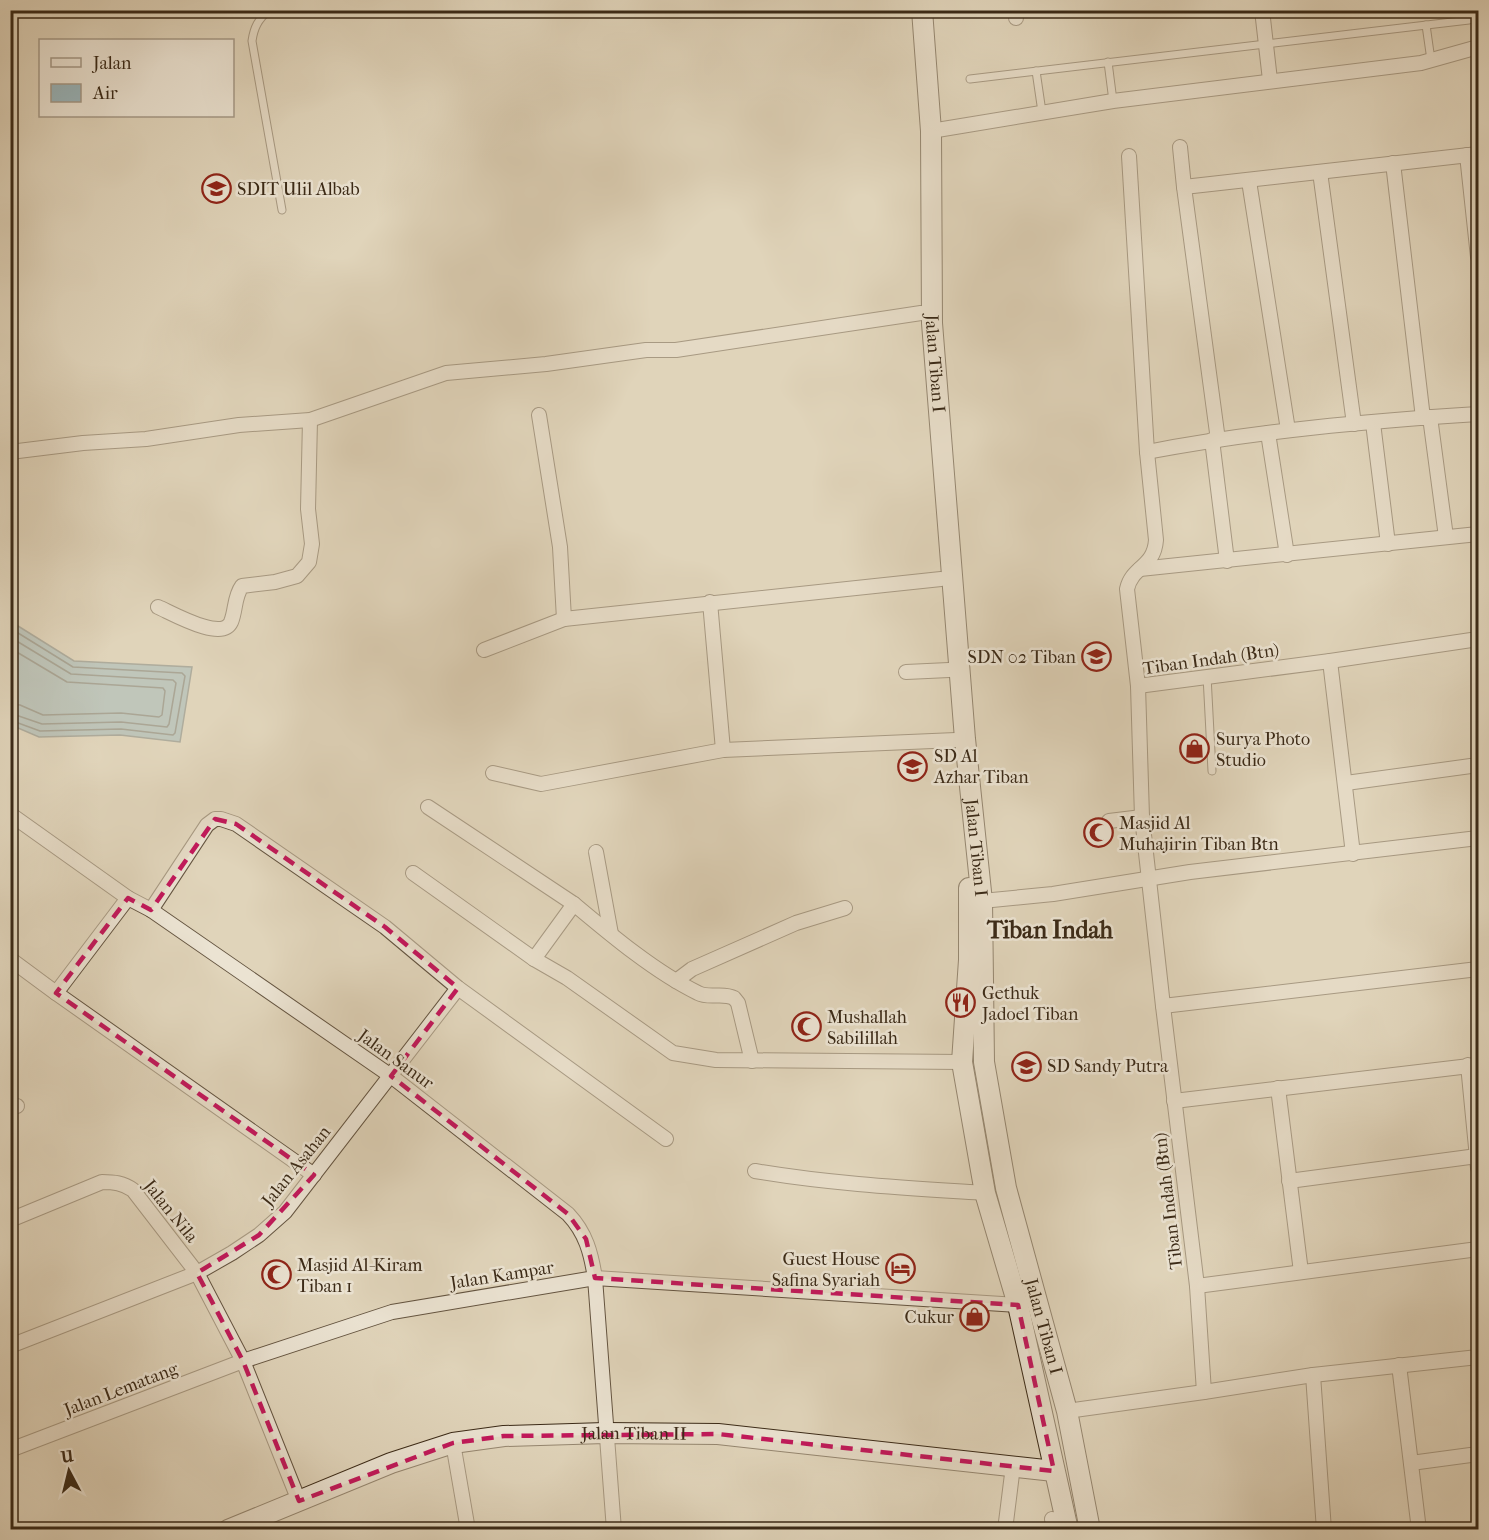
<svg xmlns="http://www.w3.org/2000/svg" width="1489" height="1540" font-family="'IM FELL French Canon',serif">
<rect width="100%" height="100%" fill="#e0d4ba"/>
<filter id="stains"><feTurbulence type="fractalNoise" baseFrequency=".00333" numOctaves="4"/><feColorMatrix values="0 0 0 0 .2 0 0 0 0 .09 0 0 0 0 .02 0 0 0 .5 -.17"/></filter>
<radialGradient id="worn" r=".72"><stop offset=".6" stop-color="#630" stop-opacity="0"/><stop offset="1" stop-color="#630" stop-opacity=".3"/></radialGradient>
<path fill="#99b5bb" stroke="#737d79" stroke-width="1.5" d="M10,621l64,40 118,6 -12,75 -60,-7 -81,2 -28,-12z"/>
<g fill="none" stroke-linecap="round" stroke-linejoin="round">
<g stroke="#6a7069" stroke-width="1.5">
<path d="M10,628l63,39 109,6 3,3 -10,57 -2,2 -52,-6 -81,2 -30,-11"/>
<path d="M10,637l61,37 102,6 3,3 -7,41 -2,3 -46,-5 -79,2 -32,-11"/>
<path d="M10,648l57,34 96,6 2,3 -3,24 -3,2 -38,-4 -78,2 -23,-10 -10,-1"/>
</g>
<defs>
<g id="lane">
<path d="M269,10c-11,10 -15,17 -17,31l30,169"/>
<path d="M1426,25l5,35"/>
<path d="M1108,62l5,39"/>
<path d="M1036,71l6,41"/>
<path d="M970,79l499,-59"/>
<path d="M1207,676l5,95"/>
</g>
<g id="street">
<path d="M1016,10v8"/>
<path d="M1262,10l8,70"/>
<path d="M931,131l182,-30 308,-38 57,-16"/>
<path d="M1180,147l4,40"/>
<path d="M1467,155l11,102"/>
<path d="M1129,156l18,296 9,88c-2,28 -24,26 -29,49l11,97 4,131 21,189 34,280 7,106"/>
<path d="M1393,163l30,255"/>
<path d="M1320,172l34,252"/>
<path d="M1249,181l39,249"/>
<path d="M539,415l21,132 4,72"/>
<path d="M1430,417l16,120"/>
<path d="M1373,423l15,121"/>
<path d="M1268,433l19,122"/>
<path d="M1212,440l15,121"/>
<path d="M1218,440l-34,-253 294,-33"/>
<path d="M10,452l73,-9 63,-4 93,-14 71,-5 136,-47 100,-9 100,-14h30l245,-37"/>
<path d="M1147,452c109,-21 221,-31 331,-38"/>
<path d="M1140,569l338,-35"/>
<path d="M710,602l13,148"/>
<path d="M158,607c14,6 64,35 73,15 5,-12 3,-25 11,-36l33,-4 22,-6 12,-14 3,-18 -4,-35 2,-89"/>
<path d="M484,650l80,-31 377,-40"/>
<path d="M1330,661l23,193"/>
<path d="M906,672l43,-2"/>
<path d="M1138,686l192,-25 148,-22"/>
<path d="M493,773l48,11 182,-34 233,-10"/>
<path d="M1346,783l132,-18"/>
<path d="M428,807l146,97"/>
<path d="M10,814l118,84 23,12 240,166 177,138c18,19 23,39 27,64l19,252"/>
<path d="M1109,821l33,-4"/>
<path d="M596,852l15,82"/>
<path d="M413,873l121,86 33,19 106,75 43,7 246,2"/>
<path d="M128,898l-72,95 258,182"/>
<path d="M982,901l71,-7 137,-22 288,-34"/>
<path d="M151,910l56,-85 8,-6h6l15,5 149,103 73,61 208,151"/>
<path d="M10,959l46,34"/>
<path d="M534,959l40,-55c37,31 81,68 124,89 11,6 25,-1 36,5l4,5 14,58"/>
<path d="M676,981l16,-12 104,-46 49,-15"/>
<path d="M1163,1006l315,-37"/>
<path d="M1468,1065l10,103"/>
<path d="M1278,1088l23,184"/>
<path d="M1174,1101l304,-36"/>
<path d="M10,1107l7,-1"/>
<path d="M755,1171c76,13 153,17 230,22"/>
<path d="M1289,1181l188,-25"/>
<path d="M10,1220l92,-38c12,0 21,1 31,8l64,83 46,88 56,140"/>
<path d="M1197,1286l281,-37"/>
<path d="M10,1346l187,-73 35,-20 27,-18 26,-23 173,-224"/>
<path d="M1399,1365l20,165"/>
<path d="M1313,1375l11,155"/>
<path d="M1067,1411l137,-19 109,-17 165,-18"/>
<path d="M453,1443l15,87"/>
<path d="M10,1450l233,-89 149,-49 203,-34 423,27"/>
<path d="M1411,1463l67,-9"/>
<path d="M1052,1519l2,11"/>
<path d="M1005,1530l8,-64"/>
</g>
<g id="secondary">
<path id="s1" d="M922,10l9,121 1,192 33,416 17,162 2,161 22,126 61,223 23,119"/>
<path d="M969,888v72l-7,102 23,131 33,112 50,225"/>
<path id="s2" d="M228,1530l163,-67 62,-20 51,-7 101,-3 113,1 336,37"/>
</g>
</defs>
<use href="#lane" stroke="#645440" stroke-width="9"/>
<use href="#street" stroke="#645440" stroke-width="16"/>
<use href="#secondary" stroke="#3b2a17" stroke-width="22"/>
<use href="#lane" stroke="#ebe3d2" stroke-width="7"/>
<use href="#street" stroke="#ebe3d2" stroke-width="14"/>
<use href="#secondary" stroke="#ebe3d2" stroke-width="20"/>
</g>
<path d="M0 0H1489V1540H0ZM215,819l21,5 149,103 73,61 -67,88 177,138 18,25 9,39 423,27 36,166 -336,-37 -214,2 -51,7 -154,58 -56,-140 -46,-88 62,-38 55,-60 -258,-182 72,-95 23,12z" fill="#e0d4ba" fill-opacity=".55" fill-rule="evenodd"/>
<path fill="none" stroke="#c2185b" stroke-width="4.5" stroke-dasharray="12 8" stroke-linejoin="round" d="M215,819l21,5 149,103 73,61 -67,88 177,138 18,25 9,39 423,27 36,166 -336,-37 -214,2 -51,7 -154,58 -56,-140 -46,-88 62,-38 55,-60 -258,-182 72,-95 23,12z"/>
<defs>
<symbol id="school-ring" viewBox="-11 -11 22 22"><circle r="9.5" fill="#ebe3d2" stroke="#8f2418" stroke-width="1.5"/><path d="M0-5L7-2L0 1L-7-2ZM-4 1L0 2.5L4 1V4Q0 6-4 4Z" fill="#8f2418"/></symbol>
<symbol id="shop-ring" viewBox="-11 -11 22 22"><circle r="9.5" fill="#ebe3d2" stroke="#8f2418" stroke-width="1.5"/><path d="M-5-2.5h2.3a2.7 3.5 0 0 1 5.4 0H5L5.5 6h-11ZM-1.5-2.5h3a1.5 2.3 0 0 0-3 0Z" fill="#8f2418"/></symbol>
<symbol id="mosque-ring" viewBox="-11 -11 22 22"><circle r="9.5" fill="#ebe3d2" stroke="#8f2418" stroke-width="1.5"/><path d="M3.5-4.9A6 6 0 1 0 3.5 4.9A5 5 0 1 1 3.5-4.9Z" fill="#8f2418"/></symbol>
<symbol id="restaurant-ring" viewBox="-11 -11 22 22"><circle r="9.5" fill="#ebe3d2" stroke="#8f2418" stroke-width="1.5"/><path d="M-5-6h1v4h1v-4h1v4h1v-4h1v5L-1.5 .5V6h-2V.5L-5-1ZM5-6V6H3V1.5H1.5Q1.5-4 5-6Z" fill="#8f2418"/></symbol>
<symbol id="hotel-ring" viewBox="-11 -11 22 22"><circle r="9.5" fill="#ebe3d2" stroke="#8f2418" stroke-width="1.5"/><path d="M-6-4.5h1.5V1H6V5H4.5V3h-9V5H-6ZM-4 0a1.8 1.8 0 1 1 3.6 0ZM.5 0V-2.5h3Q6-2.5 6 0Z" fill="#8f2418"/></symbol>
</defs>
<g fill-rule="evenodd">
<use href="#school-ring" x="200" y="172" width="33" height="33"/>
<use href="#school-ring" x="1080" y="640" width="33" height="33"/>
<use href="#shop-ring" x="1178" y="732" width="33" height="33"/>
<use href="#school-ring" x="896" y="750" width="33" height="33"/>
<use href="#mosque-ring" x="1082" y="816" width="33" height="33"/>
<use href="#restaurant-ring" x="944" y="986" width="33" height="33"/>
<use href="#mosque-ring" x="790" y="1010" width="33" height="33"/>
<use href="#school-ring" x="1010" y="1050" width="33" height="33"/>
<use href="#hotel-ring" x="884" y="1252" width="33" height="33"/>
<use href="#mosque-ring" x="260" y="1258" width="33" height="33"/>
<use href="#shop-ring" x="958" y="1300" width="33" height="33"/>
</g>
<g text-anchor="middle" stroke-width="5" stroke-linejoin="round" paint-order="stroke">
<g font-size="18" fill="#3b2a17" stroke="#ebe3d2" text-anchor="start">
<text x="237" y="195">SDIT Ulil Albab</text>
<text x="1076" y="663" text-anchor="end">SDN 02 Tiban</text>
<text x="1216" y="745">Surya Photo<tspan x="1216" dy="21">Studio</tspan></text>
<text x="934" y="762">SD Al<tspan x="934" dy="21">Azhar Tiban</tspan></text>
<text x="1119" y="829">Masjid Al<tspan x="1119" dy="21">Muhajirin Tiban Btn</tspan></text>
<text x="982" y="999">Gethuk<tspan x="982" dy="21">Jadoel Tiban</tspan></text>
<text x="827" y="1023">Mushallah<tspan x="827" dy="21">Sabilillah</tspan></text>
<text x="1047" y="1072">SD Sandy Putra</text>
<text x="880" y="1265" text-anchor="end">Guest House<tspan x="880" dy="21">Safina Syariah</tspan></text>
<text x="297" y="1271">Masjid Al-Kiram<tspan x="297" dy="21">Tiban 1</tspan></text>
<text x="954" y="1323" text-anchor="end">Cukur</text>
</g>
<g font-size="18" fill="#3b2a17" stroke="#ebe3d2">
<text dy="6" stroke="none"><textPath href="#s1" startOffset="354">Jalan Tiban I</textPath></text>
<text transform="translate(1211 659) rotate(-8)" y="6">Tiban Indah (Btn)</text>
<text dy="6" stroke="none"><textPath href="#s1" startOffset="840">Jalan Tiban I</textPath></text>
<text transform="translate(396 1059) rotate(36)" y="6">Jalan Sanur</text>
<text transform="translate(296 1166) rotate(-51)" y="6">Jalan Asahan</text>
<text transform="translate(1168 1201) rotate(-97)" y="6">Tiban Indah (Btn)</text>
<text transform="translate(171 1211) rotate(51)" y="6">Jalan Nila</text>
<text transform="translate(502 1275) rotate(-9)" y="6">Jalan Kampar</text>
<text dy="6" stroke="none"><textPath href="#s1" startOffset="1326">Jalan Tiban I</textPath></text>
<text transform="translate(121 1389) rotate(-21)" y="6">Jalan Lematang</text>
<text dy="6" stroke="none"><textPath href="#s2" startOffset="423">Jalan Tiban II</textPath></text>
</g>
<g font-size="24" font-weight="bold" fill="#3b2a17" stroke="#ebe3d2">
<text x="1050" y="938">Tiban Indah</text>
</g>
</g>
<rect width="1489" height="1540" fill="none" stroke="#e0d4ba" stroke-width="36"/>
<rect x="12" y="12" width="1465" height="1516" fill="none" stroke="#3b2a17" stroke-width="3"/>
<rect x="18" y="18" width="1453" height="1504" fill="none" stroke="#3b2a17" stroke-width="1.5"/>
<rect x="39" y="39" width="195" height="78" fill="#ebe3d2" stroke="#a59987" stroke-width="1.5"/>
<rect x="51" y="58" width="30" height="9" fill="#ebe3d2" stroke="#a59987" stroke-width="1.5"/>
<text x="93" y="69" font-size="18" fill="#3b2a17">Jalan</text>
<rect x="51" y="84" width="30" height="18" fill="#99b5bb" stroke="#a59987" stroke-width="1.5"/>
<text x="93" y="99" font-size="18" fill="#3b2a17">Air</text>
<g transform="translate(69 1471) rotate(353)" stroke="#ebe3d2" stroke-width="4.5" paint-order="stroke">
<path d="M0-4.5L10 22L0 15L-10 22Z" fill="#3b2a17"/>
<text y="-9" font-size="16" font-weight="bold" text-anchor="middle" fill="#3b2a17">U</text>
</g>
<rect width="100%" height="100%" filter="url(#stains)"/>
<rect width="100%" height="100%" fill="url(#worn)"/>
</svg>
